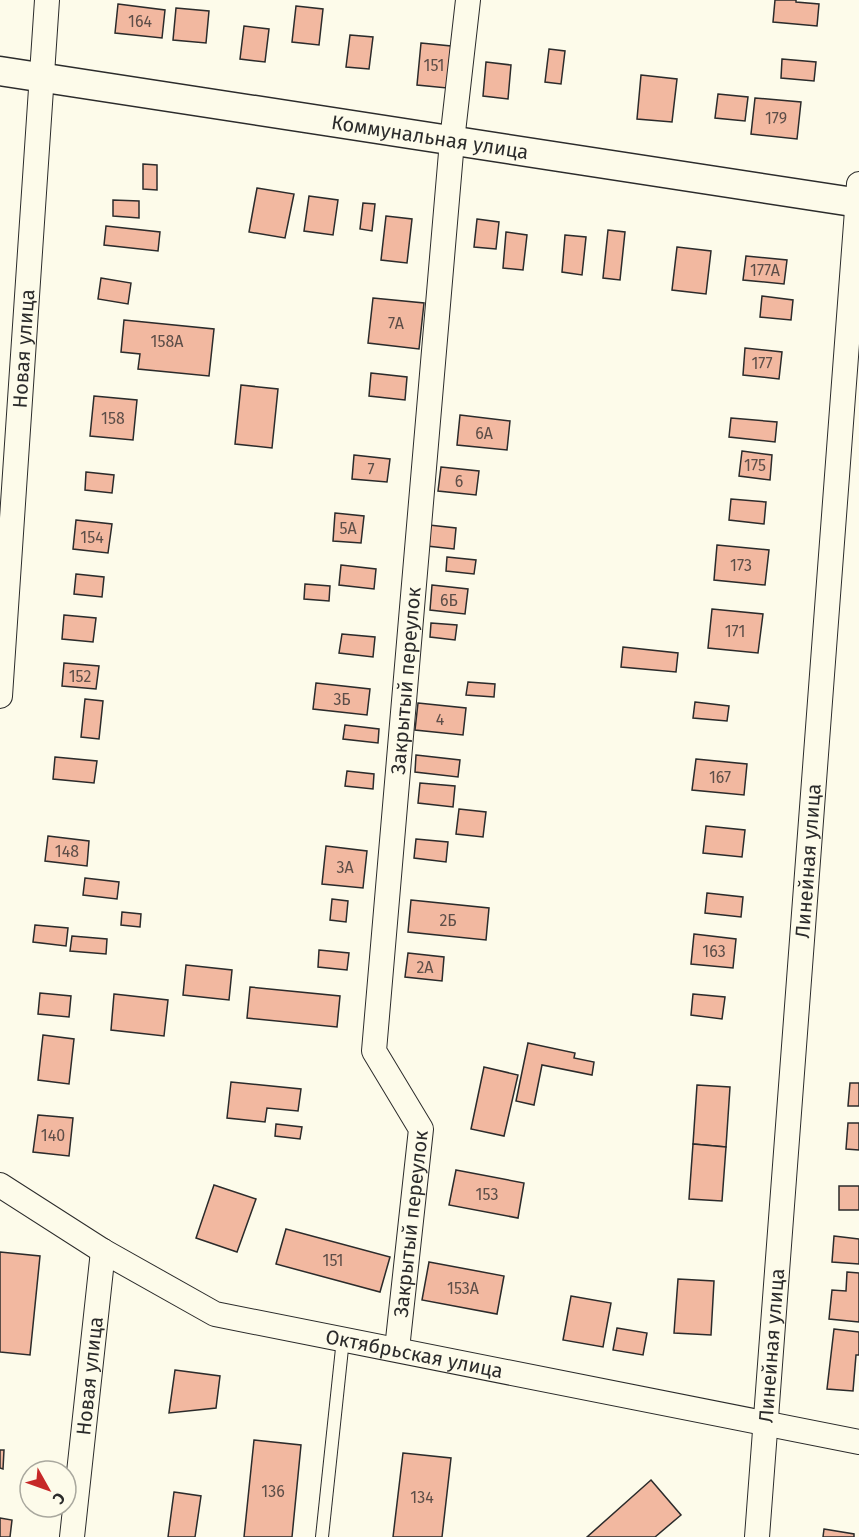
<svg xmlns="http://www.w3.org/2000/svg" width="859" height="1537" font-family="'Fira Sans',sans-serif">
<rect width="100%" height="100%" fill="#fdfbea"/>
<g fill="#f2b8a0" stroke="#2b2b2b" stroke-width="1.5">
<path d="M775,0h21v2l23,2 -2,22 -44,-4z"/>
<path d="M118,4l47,6 -3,28 -47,-5z"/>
<path d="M296,6l27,3 -4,36 -27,-3z"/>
<path d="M176,8l33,3 -3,32 -33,-3z"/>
<path d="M244,26l25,3 -4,33 -25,-3z"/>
<path d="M350,35l23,2 -4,32 -23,-2z"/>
<path d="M421,43l30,3 -4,42 -30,-3z"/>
<path d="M549,49l16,2 -4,33 -16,-2z"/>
<path d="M782,59l34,3 -2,19 -33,-3z"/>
<path d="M486,62l25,3 -3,34 -25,-3z"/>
<path d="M641,75l36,4 -5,43 -35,-3z"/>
<path d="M718,94l30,3 -3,24 -30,-3z"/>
<path d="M755,98l46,4 -4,37 -46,-5z"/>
<path d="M143,164l14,1v25l-14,-1z"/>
<path d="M257,188l37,6 -9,44 -36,-6z"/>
<path d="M309,196l29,4 -5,35 -29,-4z"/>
<path d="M113,200l26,1v17l-26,-2z"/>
<path d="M363,203l12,1 -3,27 -12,-2z"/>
<path d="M386,216l26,3 -5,44 -26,-3z"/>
<path d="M477,219l22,3 -3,27 -22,-2z"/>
<path d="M106,226l54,6 -2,19 -54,-6z"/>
<path d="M608,230l17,2 -5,48 -17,-2z"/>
<path d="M506,232l21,3 -4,35 -20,-2z"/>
<path d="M565,235l21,2 -4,38 -20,-3z"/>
<path d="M677,247l34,4 -5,43 -34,-4z"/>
<path d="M746,256l41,4 -3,24 -41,-4z"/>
<path d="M101,278l30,5 -3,21 -30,-5z"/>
<path d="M762,296l31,4 -2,20 -31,-3z"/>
<path d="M373,298l51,5 -5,46 -51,-6z"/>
<path d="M124,320l90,9 -5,47 -71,-7 2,-15 -19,-2z"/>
<path d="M745,348l37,4 -3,27 -36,-4z"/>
<path d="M371,373l36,4 -2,23 -36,-4z"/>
<path d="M241,385l37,4 -6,59 -37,-4z"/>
<path d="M94,396l43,4 -4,40 -43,-4z"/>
<path d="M460,415l50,6 -3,29 -50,-5z"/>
<path d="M731,418l46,4 -2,20 -46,-5z"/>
<path d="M742,451l30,4 -2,25 -31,-4z"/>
<path d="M354,455l36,4 -3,23 -35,-3z"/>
<path d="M441,467l38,4 -3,24 -38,-4z"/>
<path d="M86,472l28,3 -2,18 -27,-3z"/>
<path d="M731,499l35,3 -2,22 -35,-4z"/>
<path d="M335,513l29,3 -3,27 -28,-2z"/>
<path d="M76,520l36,4 -4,29 -35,-4z"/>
<path d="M429,525l27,3 -2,21 -27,-3z"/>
<path d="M717,545l52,5 -4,35 -51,-5z"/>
<path d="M447,557l29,3 -2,14 -28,-3z"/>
<path d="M341,565l35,4 -2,20 -35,-4z"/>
<path d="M76,574l28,3 -2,20 -28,-3z"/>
<path d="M305,584l25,2 -1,15 -25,-2z"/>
<path d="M432,585l36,4 -3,25 -35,-4z"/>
<path d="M712,609l51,5 -5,39 -50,-5z"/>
<path d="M64,615l32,3 -3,24 -31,-3z"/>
<path d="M431,623l26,2 -2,15 -25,-3z"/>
<path d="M342,634l33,3 -2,20 -34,-4z"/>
<path d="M623,647l55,6 -2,19 -55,-5z"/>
<path d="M64,663l35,3 -3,23 -34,-3z"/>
<path d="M468,682l27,2 -1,13 -28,-2z"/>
<path d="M316,683l54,6 -3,26 -54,-6z"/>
<path d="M85,699l18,2 -4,38 -18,-2z"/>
<path d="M695,702l34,4 -2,15 -34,-3z"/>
<path d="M418,703l48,5 -3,27 -48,-5z"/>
<path d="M345,725l34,4 -1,14 -35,-4z"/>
<path d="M416,755l44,5 -2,17 -43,-5z"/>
<path d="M55,757l42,4 -3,22 -41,-4z"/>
<path d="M696,759l51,5 -3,31 -52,-5z"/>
<path d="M347,771l27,3 -1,15 -28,-3z"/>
<path d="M420,783l35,3 -2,21 -35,-4z"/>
<path d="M459,809l27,3 -3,25 -27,-3z"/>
<path d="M706,826l39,4 -3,27 -39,-4z"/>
<path d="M48,836l41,5 -2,25 -42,-5z"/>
<path d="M416,839l32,3 -2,20 -32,-4z"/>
<path d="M326,846l41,5 -4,37 -41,-4z"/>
<path d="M85,878l34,4 -2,17 -34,-4z"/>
<path d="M707,893l36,4 -2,20 -36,-4z"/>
<path d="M332,899l16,2 -2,21 -16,-2z"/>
<path d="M411,900l78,8 -3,32 -78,-8z"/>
<path d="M122,912l19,2 -1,13 -19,-2z"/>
<path d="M35,925l33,3 -2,18 -33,-4z"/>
<path d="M694,934l42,5 -3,29 -42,-4z"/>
<path d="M72,936l35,3 -1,15 -36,-3z"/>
<path d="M319,950l30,3 -2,17 -29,-3z"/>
<path d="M408,953l36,4 -2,24 -37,-4z"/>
<path d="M186,965l46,5 -3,30 -46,-5z"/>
<path d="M250,987l90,9 -3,31 -90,-9z"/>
<path d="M40,993l31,3 -2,21 -31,-3z"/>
<path d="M114,994l54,6 -4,36 -53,-6z"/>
<path d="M693,994l32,3 -3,22 -31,-4z"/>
<path d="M43,1035l31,4 -5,45 -31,-4z"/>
<path d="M528,1043l47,10 -1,5 20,4 -2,13 -50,-10 -8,40 -18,-4z"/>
<path d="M484,1067l34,8 -14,61 -33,-7z"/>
<path d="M231,1082l70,7 -3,22 -31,-3 -2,14 -38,-4z"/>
<path d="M850,1083h9v23h-11z"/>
<path d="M697,1085l33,2 -4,60 -33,-3z"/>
<path d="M38,1115l35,3 -4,38 -36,-4z"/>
<path d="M848,1123h11v27l-13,-1z"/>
<path d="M276,1124l26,3 -2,12 -25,-3z"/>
<path d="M693,1144l33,3 -4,54 -33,-2z"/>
<path d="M456,1170l68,13 -6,35 -69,-13z"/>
<path d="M214,1185l42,14 -19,53 -41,-14z"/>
<rect x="839" y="1186" width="20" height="24"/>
<path d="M286,1229l104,28 -10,35 -104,-28z"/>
<path d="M834,1236l25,3v25l-27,-2z"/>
<path d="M0,1252l40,4 -10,99 -30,-3z"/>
<path d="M429,1262l75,14 -7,38 -75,-14z"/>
<path d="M847,1272l12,1v49l-30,-3 3,-29 14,1z"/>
<path d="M678,1279l36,2 -3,54 -37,-2z"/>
<path d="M571,1296l40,7 -8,44 -40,-7z"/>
<path d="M617,1328l30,5 -4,22 -30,-5z"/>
<path d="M834,1329l25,3v23h-3l-3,36 -26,-2z"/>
<path d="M175,1370l45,6 -4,32 -47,5z"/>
<path d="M254,1440l47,5 -9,92h-48z"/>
<path d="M0,1450h4l-1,19 -3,-1z"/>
<path d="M403,1453l48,5 -9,79h-49z"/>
<path d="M651,1480l30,35 -26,22h-68z"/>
<path d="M174,1492l27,4 -6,41h-27z"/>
<path d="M0,1518l12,2 -2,17h-10z"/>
<path d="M824,1529l30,5v3h-31z"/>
</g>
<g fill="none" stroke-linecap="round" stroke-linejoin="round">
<defs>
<path id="service" d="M322,1537l21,-198"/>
<g id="minor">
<path id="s1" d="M0,696l47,-696"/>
<path id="s2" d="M0,1185l103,66 112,63 644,128"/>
<path id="s3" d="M397,1349l24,-220 -47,-78 78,-910 16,-141"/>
<path id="s4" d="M72,1537l31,-286"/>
<path id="s5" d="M757,1537l102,-1353"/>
</g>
<g id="tertiary">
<path id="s6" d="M0,71l859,132"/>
</g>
</defs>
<use href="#service" stroke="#2b2b2b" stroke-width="14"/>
<use href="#minor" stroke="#2b2b2b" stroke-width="26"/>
<use href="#tertiary" stroke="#2b2b2b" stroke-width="31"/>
<use href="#service" stroke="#fdfbea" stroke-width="12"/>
<use href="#minor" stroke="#fdfbea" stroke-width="24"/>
<use href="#tertiary" stroke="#fdfbea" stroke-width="28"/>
</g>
<g text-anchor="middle" stroke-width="4.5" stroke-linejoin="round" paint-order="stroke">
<g font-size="16" fill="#5d4e48">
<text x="140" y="27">164</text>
<text x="434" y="71">151</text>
<text x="776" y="124">179</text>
<text x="765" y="276">177А</text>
<text x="396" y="329">7А</text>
<text x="167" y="347">158А</text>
<text x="762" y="369">177</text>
<text x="113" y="424">158</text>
<text x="484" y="439">6А</text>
<text x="755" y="471">175</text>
<text x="371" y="475">7</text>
<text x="459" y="487">6</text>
<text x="348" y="534">5А</text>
<text x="92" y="543">154</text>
<text x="741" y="571">173</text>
<text x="449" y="606">6Б</text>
<text x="735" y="637">171</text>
<text x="80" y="682">152</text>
<text x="342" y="705">3Б</text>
<text x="440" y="725">4</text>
<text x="720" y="783">167</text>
<text x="67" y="857">148</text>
<text x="345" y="873">3А</text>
<text x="448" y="926">2Б</text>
<text x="714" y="957">163</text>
<text x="425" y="973">2А</text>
<text x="53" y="1141">140</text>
<text x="487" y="1200">153</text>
<text x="333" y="1266">151</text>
<text x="463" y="1294">153А</text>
<text x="273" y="1497">136</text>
<text x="422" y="1503">134</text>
</g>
<g font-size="20" fill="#2b2b2b" stroke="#fdfbea">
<text dy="7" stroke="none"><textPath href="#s6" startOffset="435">Коммунальная улица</textPath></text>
<text dy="7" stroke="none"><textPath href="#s1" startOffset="348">Новая улица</textPath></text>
<text dy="7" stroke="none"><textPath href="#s3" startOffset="684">Закрытый переулок</textPath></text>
<text dy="7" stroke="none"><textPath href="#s5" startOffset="678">Линейная улица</textPath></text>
<text dy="7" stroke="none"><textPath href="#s3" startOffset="126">Закрытый переулок</textPath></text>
<text dy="7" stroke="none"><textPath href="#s5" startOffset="192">Линейная улица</textPath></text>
<text dy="7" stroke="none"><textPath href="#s2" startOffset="454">Октябрьская улица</textPath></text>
<text dy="7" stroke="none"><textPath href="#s4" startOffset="162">Новая улица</textPath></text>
</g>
</g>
<g transform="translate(48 1489) rotate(130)"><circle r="28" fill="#fdfbea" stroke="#a9a89e" stroke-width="1.5"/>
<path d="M0-4.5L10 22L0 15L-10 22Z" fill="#c62828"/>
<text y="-9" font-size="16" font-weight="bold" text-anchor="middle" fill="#2b2b2b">С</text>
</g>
</svg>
